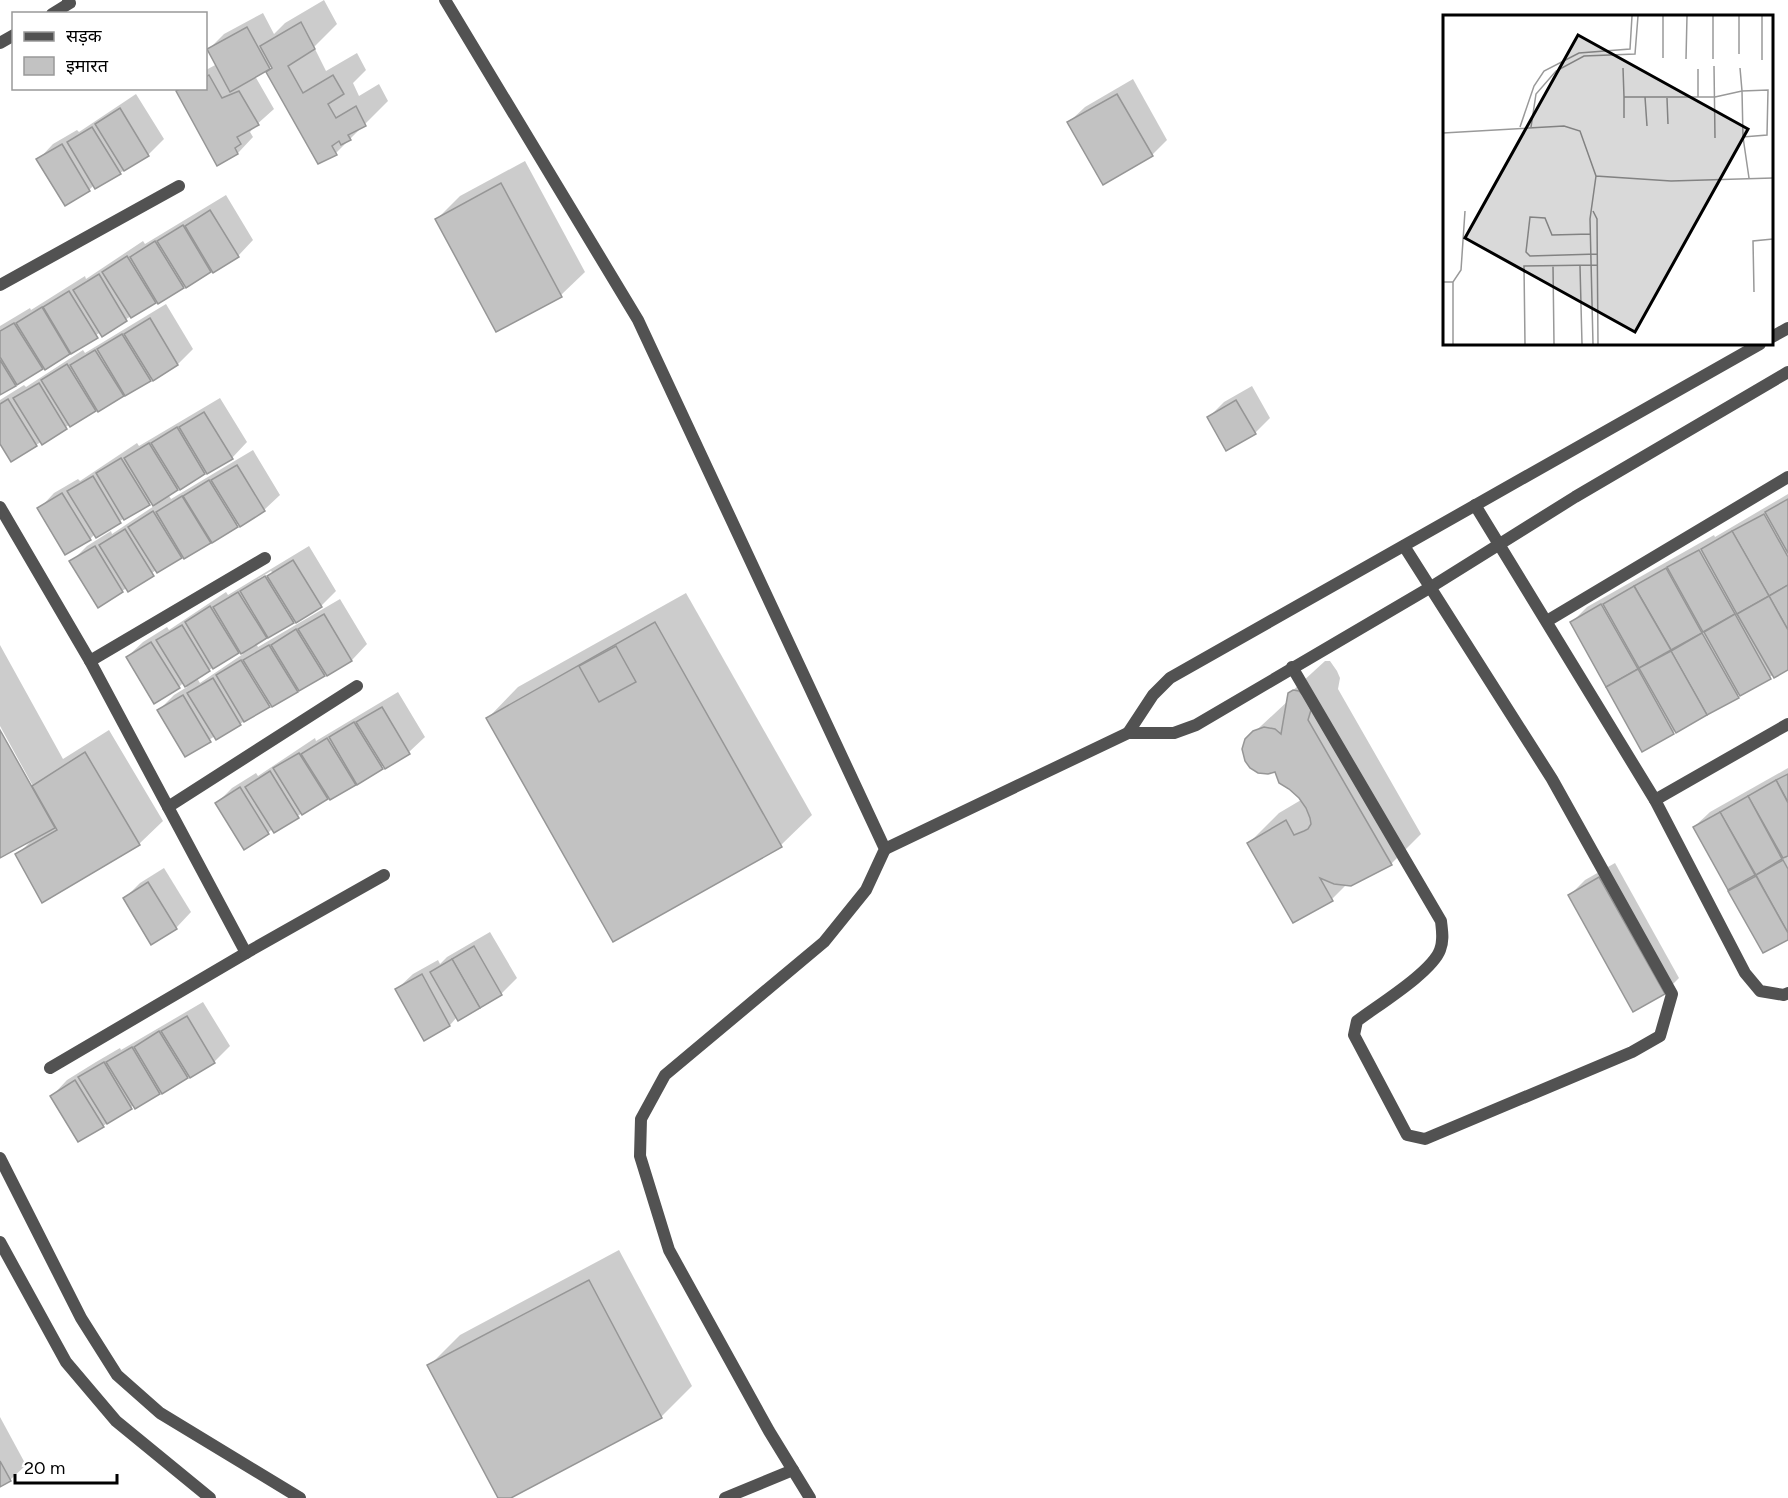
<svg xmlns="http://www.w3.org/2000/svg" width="1788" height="1498" font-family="Figtree,'Noto Sans Devanagari',sans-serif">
<rect width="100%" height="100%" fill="#fff"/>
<g fill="#0003" fill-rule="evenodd">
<path d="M324,0l13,24 -23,23 12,24 31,-18 9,17 -13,13 6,13 20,-12 9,17 -52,52 -63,-87 -18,10 19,33 -19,17 -5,6 3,5 -15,16 -20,11 -12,-76v-18l11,-6 -8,-15 15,-15 39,-21 11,21 11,-11z"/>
<path d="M1133,79l34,61 -15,15 -83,-33 16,-15z"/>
<path d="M136,94l28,45 -16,16 -28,18 -26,12 -5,5 -51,-30 15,-16 24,-14 2,2z"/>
<path d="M525,161l60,111 -24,23 -64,35 -60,-111 23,-23z"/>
<path d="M226,195l27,45 -15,16 -55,31 -26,12 -55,36 -1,-3 -101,62v-68l30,-18 1,2 54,-34 1,3 57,-38 2,3z"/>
<path d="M166,304l27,45 -15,15 -81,44 -61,37 -36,-4v-41l24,-15 2,2 57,-37 2,3z"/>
<path d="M1252,386l18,32 -15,15 -46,-16 15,-15z"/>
<path d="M220,398l27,44 -15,16 -64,36 3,5 82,-49 27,45 -16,15 -25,13 -54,34 -2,-3 -61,37 -51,-29 16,-16 24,-15 1,3 42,-28 -2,-5 -56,35 -1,-2 -5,5 -51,-30 15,-16 24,-14 2,2 57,-38 2,3z"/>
<path d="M1788,494v174l-15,7 -100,57 -101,-110 15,-15 127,-72 1,2z"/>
<path d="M309,546l27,45 -15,15 -65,37 2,4 82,-48 27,45 -15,16 -81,43 -31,21 -24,14 -1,-2 -29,19 -27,-45 15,-15 13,-8 -3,-5 -5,5 -52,-30 16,-15 24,-15 2,3 57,-38 2,3zM271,571l2,2 -15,9v-3zM240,650l3,4 -43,29 -3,-5z"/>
<path d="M686,593l126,222 -31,30 -168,95 -125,-222 30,-31z"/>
<path d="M0,645l63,114 46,-29 54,91 -24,23 -122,11 15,-15 -32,16v-123l48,86h3l-51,-93z"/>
<path d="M1325,661h5l7,10 3,7 -2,11 83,145 -30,30 -44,20 -15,15 -83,-56 30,-30 22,-13 -54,-61 42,-39v-6z"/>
<path d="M398,692l27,45 -16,15 -24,15 -1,-2 -29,19 -26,12 -55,35 -2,-2 -4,4 -51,-30 15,-15 24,-15 2,3 57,-38 1,3z"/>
<path d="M1788,768v170l-24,13 -70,-124 16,-15z"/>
<path d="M1615,863l64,115 -15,15 -94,-98 15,-15z"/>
<path d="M164,868l27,44 -15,16 -51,-30 15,-15z"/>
<path d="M490,932l27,46 -16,16 -42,25 -2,-2 -7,8 -26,13 -27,-49 16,-15 25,-14 2,4 7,-7z"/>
<path d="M203,1002l27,44 -16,16 -79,45 -1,-2 -31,21 -51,-30 15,-16 29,-18 24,-14 1,2z"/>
<path d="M619,1250l73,136 -31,31 -154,81h-7l-71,-132 31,-31z"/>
<path d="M0,1417l26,48 -16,15 -10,6z"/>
</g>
<g fill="#c2c2c2" stroke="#969696" stroke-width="1.5">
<path d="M301,22l14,27 -27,17 15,27 30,-18 11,19 -16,10 8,14 20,-12 10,20 -18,9 3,5 -10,5 -2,-4 -7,5 5,9 -19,9 -52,-92 6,-4 -12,-22z"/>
<path d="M247,27l23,42 -40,23 -23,-43z"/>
<path d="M209,75l13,23 17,-7 20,34 -22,12 4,7 -6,4 3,6 -21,12 -41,-75 5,-3h25v-11z"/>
<path d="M1117,94l36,62 -50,29 -36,-63z"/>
<path d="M120,108l29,48 -25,15 -29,-47z"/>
<path d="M92,127l29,47 -26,15 -28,-47z"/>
<path d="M62,144l28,47 -25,15 -29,-47z"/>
<path d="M501,183l61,114 -66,35 -61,-113z"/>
<path d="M210,210l29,47 -26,16 -28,-47z"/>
<path d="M183,225l28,47 -25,16 -29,-47z"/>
<path d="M155,241l29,47 -26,16 -28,-47z"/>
<path d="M127,256l29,47 -25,15 -29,-46z"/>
<path d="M99,274l28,47 -25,16 -29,-47z"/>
<path d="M69,291l29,47 -27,16 -28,-47z"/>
<path d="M42,307l28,47 -25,16 -29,-47z"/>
<path d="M150,318l28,47 -25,16 -29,-47z"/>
<path d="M14,323l29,46 -26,16 -17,-28v-26z"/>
<path d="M122,334l29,47 -26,15 -28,-47z"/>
<path d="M95,350l29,46 -26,16 -28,-47z"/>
<path d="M0,360l16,26 -16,9z"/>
<path d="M67,364l29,47 -26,16 -29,-47z"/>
<path d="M39,383l28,46 -25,16 -29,-47z"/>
<path d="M8,399l29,47 -26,16 -11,-18v-40z"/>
<path d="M1236,400l20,34 -30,17 -19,-34z"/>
<path d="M204,412l29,47 -26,15 -28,-47z"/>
<path d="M177,427l28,47 -25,16 -29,-47z"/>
<path d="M149,443l29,47 -25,16 -29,-48z"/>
<path d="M121,458l29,47 -26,15 -28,-47z"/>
<path d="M237,465l28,46 -25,16 -29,-47z"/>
<path d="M93,476l28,47 -25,15 -29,-47z"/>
<path d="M209,480l29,47 -26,16 -29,-47z"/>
<path d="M62,493l29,47 -26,15 -28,-47z"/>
<path d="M182,496l29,47 -27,16 -28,-47z"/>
<path d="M1788,499v54l-23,-41z"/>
<path d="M153,511l29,47 -25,15 -29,-46z"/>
<path d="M1764,514l24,43v28l-19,11 -37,-65z"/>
<path d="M125,529l29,47 -26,16 -29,-47z"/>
<path d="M1732,531l37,65 -32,18 -36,-65z"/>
<path d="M95,546l28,46 -25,16 -29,-47z"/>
<path d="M1699,550l36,64 -32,18 -36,-65z"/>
<path d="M293,560l29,47 -26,16 -29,-47z"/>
<path d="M1666,568l36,65 -31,17 -37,-64z"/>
<path d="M265,576l29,47 -26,15 -28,-47z"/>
<path d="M1788,585v45l-19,-34z"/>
<path d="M1634,586l37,64 -32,18 -36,-64z"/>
<path d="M238,592l29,46 -26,16 -28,-47z"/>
<path d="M1769,596l19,34v40l-14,8 -37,-64z"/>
<path d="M1601,604l37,65 -32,18 -36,-65z"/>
<path d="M210,606l29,47 -26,16 -28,-47z"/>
<path d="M324,614l28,47 -25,15 -29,-47z"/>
<path d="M1735,614l36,65 -31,17 -36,-64z"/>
<path d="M655,622l127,225 -169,95 -127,-224z"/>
<path d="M182,625l28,46 -25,16 -29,-47z"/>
<path d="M296,629l29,47 -26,15 -28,-46z"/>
<path d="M1702,633l37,65 -32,17 -36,-64z"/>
<path d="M151,642l29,46 -26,16 -28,-47z"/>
<path d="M269,645l29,47 -26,15 -29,-47z"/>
<path d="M616,646l20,36 -37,20 -20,-36z"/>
<path d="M1671,651l36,64 -31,18 -37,-65z"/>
<path d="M241,660l29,47 -26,15 -28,-47z"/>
<path d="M1638,669l36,65 -32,18 -36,-65z"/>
<path d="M213,678l28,47 -25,15 -29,-47z"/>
<path d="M1293,690l6,1 5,5 7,14 -3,10 84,145 -41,21 -17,-2 -14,-6 13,23 -40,22 -46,-80 39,-23 8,15 10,-4 4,-2 3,-5 -1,-6 -4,-10 -7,-10 -10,-9 -10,-6 -4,-11 -7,2 -10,-1 -8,-5 -5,-7 -3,-12 3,-10 8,-8 11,-4 11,2 6,5 7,-41z"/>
<path d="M183,695l28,47 -26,15 -28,-47z"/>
<path d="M382,707l28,47 -25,15 -29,-47z"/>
<path d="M354,722l29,47 -26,16 -28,-48z"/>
<path d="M0,730l55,98 -55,30z"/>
<path d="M327,738l29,47 -26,15 -29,-46z"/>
<path d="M85,752l55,93 -98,58 -27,-49 42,-24 -25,-44z"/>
<path d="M299,753l29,46 -26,16 -29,-47z"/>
<path d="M270,771l29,47 -25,15 -29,-46z"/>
<path d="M1788,774v28l-12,-22z"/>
<path d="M1776,780l12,23v53l-5,2 -35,-62z"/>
<path d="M240,787l29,47 -25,16 -29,-47z"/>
<path d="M1748,796l34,63 -26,16 -36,-63z"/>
<path d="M1720,812l35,63 -27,15 -35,-63z"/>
<path d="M1783,860l5,9v64l-32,-58z"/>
<path d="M1756,876l32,57v7l-25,13 -35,-62z"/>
<path d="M1599,877l66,117 -32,18 -65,-117z"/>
<path d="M148,882l29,47 -26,16 -28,-47z"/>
<path d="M474,946l28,49 -22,13 -28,-49z"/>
<path d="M452,959l28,49 -22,13 -28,-49z"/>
<path d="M422,974l28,52 -26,15 -29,-52z"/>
<path d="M187,1016l28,47 -25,15 -29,-47z"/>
<path d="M159,1031l29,47 -26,16 -28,-47z"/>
<path d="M132,1047l28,47 -25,15 -29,-47z"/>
<path d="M104,1062l28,47 -25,15 -29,-47z"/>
<path d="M75,1080l29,47 -26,15 -28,-46z"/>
<path d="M589,1280l73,138 -151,80h-13l-71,-133z"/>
<path d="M0,1461l11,20 -11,6z"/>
</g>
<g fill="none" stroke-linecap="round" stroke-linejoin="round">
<g stroke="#525252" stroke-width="12">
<path d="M52,14l18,-11 -2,-3"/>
<path d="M0,43l14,-8"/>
<path d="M0,285l179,-99"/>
<path d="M1772,337l16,-9"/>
<path d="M1475,505l180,295 90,173 15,18 24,4 4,-2"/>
<path d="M0,507l90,154 156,292 -196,115"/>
<path d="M1547,621l241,-144"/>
<path d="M90,661l175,-103"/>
<path d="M1292,667l149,254c1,10 3,19 -1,29 -8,22 -62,55 -83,71l-3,14 53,100 18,4 207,-87 28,-16 12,-42 -120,-215 -148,-233"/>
<path d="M1128,733l25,-38 17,-17 590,-334"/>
<path d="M1655,800l133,-76"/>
<path d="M168,807l189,-121"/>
<path d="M885,849l243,-116h46l22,-8 235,-138 144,-90 213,-125"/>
<path d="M246,953l138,-78"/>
<path d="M0,1158l81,160 36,57 43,38 140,85"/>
<path d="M0,1242l66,120 50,59 94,77"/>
<path d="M725,1498l68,-28"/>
</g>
<path stroke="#525252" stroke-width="12" d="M445,0l193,320 247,529 -19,41 -42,52 -159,133 -24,44 -1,37 29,94 100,181 41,67"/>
</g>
<g transform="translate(1443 15)">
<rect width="330" height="330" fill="#fff"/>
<path fill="none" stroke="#999" stroke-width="1.5" d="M296,39v-38M220,43v-42M243,44l1,-43M270,44v-43M319,45v-44M271,51l1,72M180,53l1,29h91l27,-6 26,-1 -1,45 -24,2 -1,-46 -2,-23M255,54v28M181,82v21M202,82l2,29M224,83l1,26M77,112l14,-41 10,-15 35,-18 51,-4 2,-33M88,112l5,-33 20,-23 28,-15 51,-2 3,-38M0,118l121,-7 16,5 16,45 75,5 102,-3M300,122l6,41M150,196l4,8 1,125M148,219l-39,1 -7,-17 -15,-1 -4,35 4,4 67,-2M110,251l1,78M137,251l2,78M0,267h10l8,-12 4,-59M311,277l-1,-51 20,-2M10,329v-62M82,329l-1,-78 73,-1M150,329l-3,-125 6,-43"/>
<path fill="#000" fill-opacity="0.15" stroke="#000" stroke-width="3" d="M135,20l170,94 -113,203 -170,-94z"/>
<rect width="330" height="330" fill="none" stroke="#000" stroke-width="3"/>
</g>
<rect x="12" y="12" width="195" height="78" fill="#ffffff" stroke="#999999" stroke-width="1.5"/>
<rect x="24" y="32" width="30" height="9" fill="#525252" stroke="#999999" stroke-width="1.5"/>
<text x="66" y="42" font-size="18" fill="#000000">सड़क</text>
<rect x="24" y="57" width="30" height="18" fill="#c2c2c2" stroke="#999999" stroke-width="1.5"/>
<text x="66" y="72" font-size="18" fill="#000000">इमारत</text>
<path d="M15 1474v9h102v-9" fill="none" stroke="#000000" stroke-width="3"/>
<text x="24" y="1474" font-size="18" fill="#000000" stroke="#ffffff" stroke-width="4.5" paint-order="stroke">20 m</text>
</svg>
